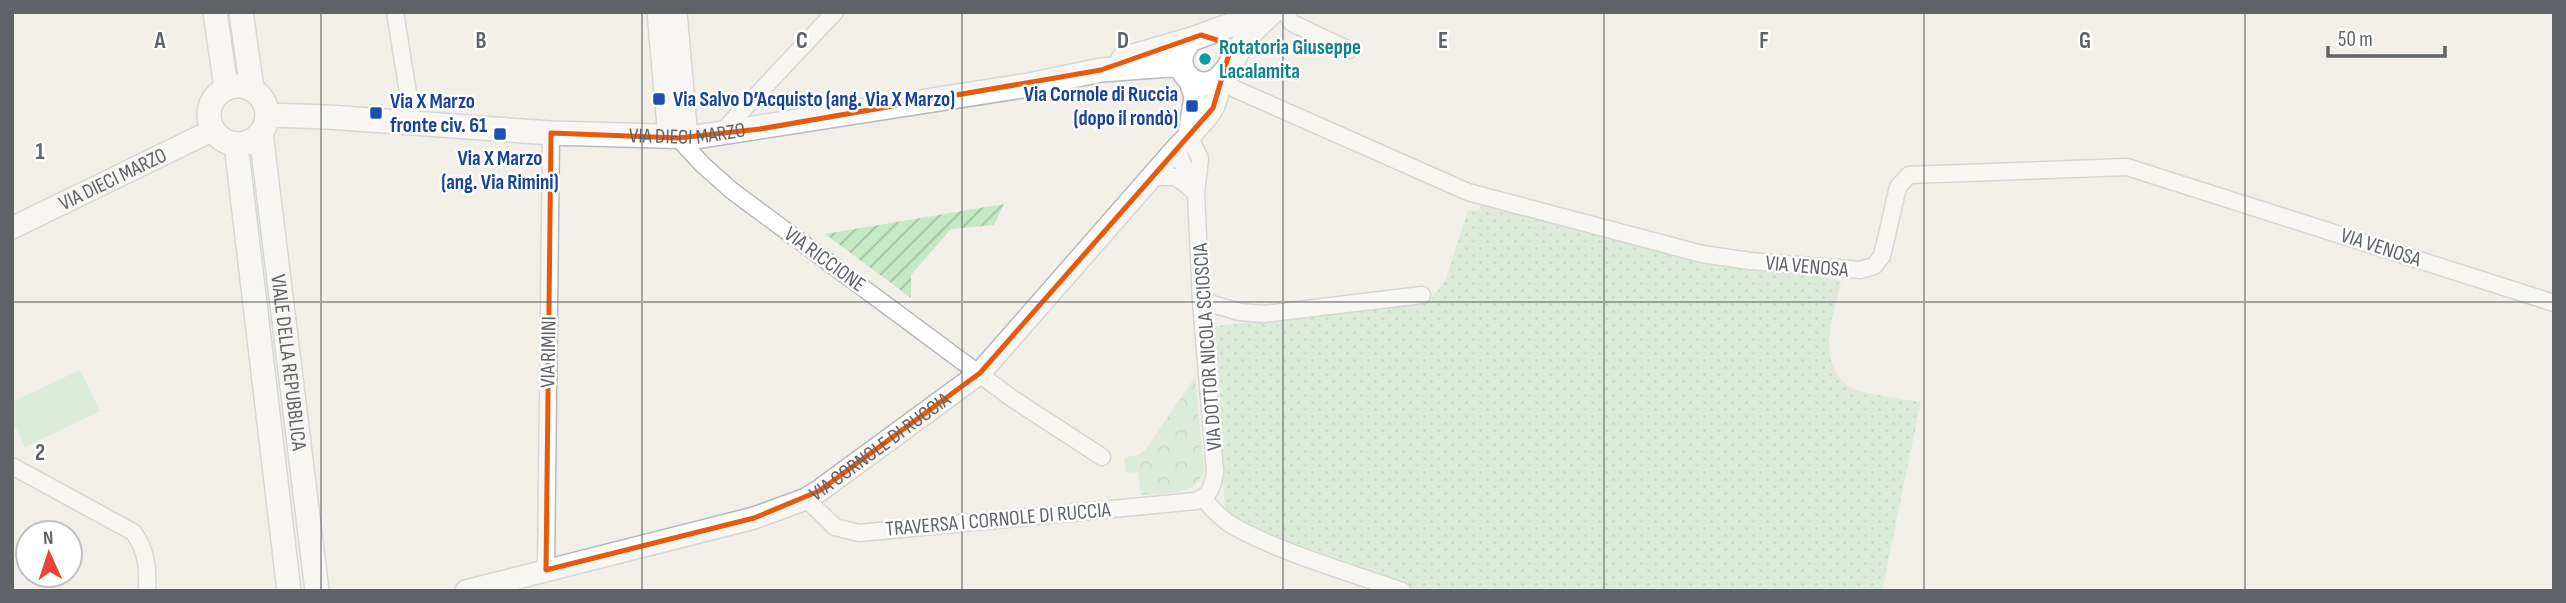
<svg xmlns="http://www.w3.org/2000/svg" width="2566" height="603" font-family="'Sofia Sans Condensed',sans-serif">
<defs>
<pattern id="grass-dots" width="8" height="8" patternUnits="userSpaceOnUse" patternTransform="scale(1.75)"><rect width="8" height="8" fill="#c5e8c5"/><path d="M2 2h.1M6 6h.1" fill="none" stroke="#a3c0a4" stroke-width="1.8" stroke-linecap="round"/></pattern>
<pattern id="park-crowns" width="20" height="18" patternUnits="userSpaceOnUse" patternTransform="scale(1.75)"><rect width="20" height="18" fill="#c5e8c5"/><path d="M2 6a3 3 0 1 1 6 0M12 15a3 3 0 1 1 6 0" fill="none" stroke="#a3c0a4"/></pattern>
<pattern id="garden-furrows" width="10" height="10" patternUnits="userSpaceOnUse" patternTransform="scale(1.75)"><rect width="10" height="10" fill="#c5e8c5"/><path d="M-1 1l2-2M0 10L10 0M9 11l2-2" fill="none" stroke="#a3c0a4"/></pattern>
</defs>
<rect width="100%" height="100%" fill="#f1efe8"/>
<path fill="url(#grass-dots)" d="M1486,196l328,76 27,10c-8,34 -27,82 11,106 10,6 54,11 69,14l-39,189h-475l-165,-67 -17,-17 -16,-159 7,-22 213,-24 16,-21 23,-71 11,1z"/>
<path fill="url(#park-crowns)" d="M1195,377l9,94c-8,26 -42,22 -63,24l-3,-23 -12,1 -2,-15 16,-4 6,-5z"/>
<path fill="url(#garden-furrows)" d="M1004,204l-10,21 -43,4 -40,46v23l-86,-64z"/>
<path fill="#c5e8c5" d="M80,370l20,41 -75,36 -13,-27v-18z"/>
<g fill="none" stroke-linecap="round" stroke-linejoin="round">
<defs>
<g id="minor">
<path d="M395,12l18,112"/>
<path d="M1285,12l7,11 57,27"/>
<path d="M1218,79l17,10 233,103 234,62 48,7 110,9 14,-4 8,-10 16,-69 11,-12 218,-8 427,136"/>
<path d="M720,134l115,-122"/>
<path d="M678,138l25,27 28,25 282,209 89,58"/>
<path d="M1178,147l3,13 15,33"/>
<path d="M1153,177h23l18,14"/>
<path d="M1201,301l39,11 24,2 158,-19"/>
<path d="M12,466l121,66c14,18 15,37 14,59"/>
<path d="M1203,498c9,11 19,22 32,29 49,27 114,45 167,64"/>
<path d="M806,499l29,28 24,6 337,-32c15,-6 17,-15 19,-30l-14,-170 -5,-108 4,-34 -11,-24"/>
<path d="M546,570l5,-437"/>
</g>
<g id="tertiary">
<path d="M658,12l11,125"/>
<path d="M676,12l11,125"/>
<path d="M1189,79l6,17 -6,39"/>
<path id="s1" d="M12,228l201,-98"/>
<path id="s2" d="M466,591l288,-73 52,-19 13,-8 161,-118 198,-226c19,-20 44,-37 40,-68"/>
</g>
<g id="secondary">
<path d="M215,12l11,76"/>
<path d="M241,12l11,77"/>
<path d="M1266,12l-74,27c-27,25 1,56 25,41 13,-9 19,-28 28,-40 7,-10 18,-19 27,-28"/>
<path d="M1123,59l69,-20"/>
<circle cx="238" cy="115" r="29"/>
<path id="s3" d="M268,115l60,2 223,16 145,4 333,-52 72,-15 69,-5 11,2"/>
<path id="s4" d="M261,133l56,458"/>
<path d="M236,144l53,447"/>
</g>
</defs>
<use href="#minor" stroke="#b5b8bc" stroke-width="19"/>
<use href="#tertiary" stroke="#b5b8bc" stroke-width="24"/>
<use href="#secondary" stroke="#b6babf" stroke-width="26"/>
<use href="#minor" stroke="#fff" stroke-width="16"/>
<use href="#tertiary" stroke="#fff" stroke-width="21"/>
<use href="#secondary" stroke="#fff" stroke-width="23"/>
</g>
<path d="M0 0H2566V603H0ZM1201,35l19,6 9,13 -16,54 -233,265 -161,118 -65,27 -208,52 5,-437 127,5 82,-9 341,-59z" fill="#f1efe8" fill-opacity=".55" fill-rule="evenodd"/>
<path fill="none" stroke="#e8590c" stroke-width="5" stroke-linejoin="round" d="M1201,35l19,6 9,13 -16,54 -233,265 -161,118 -65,27 -208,52 5,-437 127,5 82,-9 341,-59z"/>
<path fill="none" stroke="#5f6368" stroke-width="2" stroke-opacity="0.55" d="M321,12v579M642,12v579M962,12v579M1283,12v579M1604,12v579M1924,12v579M2245,12v579M12,302h2542"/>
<circle fill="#0f9aa8" stroke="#fff" stroke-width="2.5" cx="1205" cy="59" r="7"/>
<g fill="#1a4fb4" stroke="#fff" stroke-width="2.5">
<rect x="652" y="92" width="14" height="14" rx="3.5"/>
<rect x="1185" y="99" width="14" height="14" rx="3.5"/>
<rect x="369" y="106" width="14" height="14" rx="3.5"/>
<rect x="493" y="127" width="14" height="14" rx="3.5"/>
</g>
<g text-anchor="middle" stroke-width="5" stroke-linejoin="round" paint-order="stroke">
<g font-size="21" font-weight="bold" fill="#0d838f" stroke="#fff" text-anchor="start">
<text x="1219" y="54">Rotatoria Giuseppe<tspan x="1219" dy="24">Lacalamita</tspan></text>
</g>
<g font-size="21" font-weight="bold" fill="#164399" stroke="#fff" text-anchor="start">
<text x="1178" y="101" text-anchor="end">Via Cornole di Ruccia<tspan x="1178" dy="24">(dopo il rondò)</tspan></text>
<text x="673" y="106">Via Salvo D’Acquisto (ang. Via X Marzo)</text>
<text x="390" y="108">Via X Marzo<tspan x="390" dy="24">fronte civ. 61</tspan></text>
<text x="500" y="165" text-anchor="middle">Via X Marzo<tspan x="500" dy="24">(ang. Via Rimini)</tspan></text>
</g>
<g font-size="21" fill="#5f6368" stroke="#fff">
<text dy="7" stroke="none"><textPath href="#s3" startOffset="420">VIA DIECI MARZO</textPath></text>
<text dy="7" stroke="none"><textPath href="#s1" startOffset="112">VIA DIECI MARZO</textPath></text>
<text transform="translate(2381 247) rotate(18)" y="7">VIA VENOSA</text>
<text transform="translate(825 259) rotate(36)" y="7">VIA RICCIONE</text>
<text transform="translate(1807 266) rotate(5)" y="7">VIA VENOSA</text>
<text transform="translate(1207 347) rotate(-94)" y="7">VIA DOTTOR NICOLA SCIOSCIA</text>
<text transform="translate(548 352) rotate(-89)" y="7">VIA RIMINI</text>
<text dy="7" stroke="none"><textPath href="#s4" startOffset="231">VIALE DELLA REPUBBLICA</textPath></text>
<text dy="7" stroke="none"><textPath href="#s2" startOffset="443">VIA CORNOLE DI RUCCIA</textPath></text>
<text transform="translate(998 519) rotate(-5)" y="7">TRAVERSA I CORNOLE DI RUCCIA</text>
</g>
</g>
<g font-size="23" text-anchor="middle" font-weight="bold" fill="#5f6368" stroke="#fff" stroke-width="5" stroke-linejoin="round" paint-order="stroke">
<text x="160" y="48">A</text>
<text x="481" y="48">B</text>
<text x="802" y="48">C</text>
<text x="1123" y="48">D</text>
<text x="1443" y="48">E</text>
<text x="1764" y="48">F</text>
<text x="2085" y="48">G</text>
<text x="40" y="159">1</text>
<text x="40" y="460">2</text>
</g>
<rect width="2566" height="603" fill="none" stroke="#5f6368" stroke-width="28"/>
<g transform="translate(49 554) rotate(357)"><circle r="33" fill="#ffffff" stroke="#bfc1c3" stroke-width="2"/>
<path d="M0-5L12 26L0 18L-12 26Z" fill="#ea4335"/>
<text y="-10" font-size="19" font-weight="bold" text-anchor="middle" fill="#5f6368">N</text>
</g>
<path d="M2328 46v10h117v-10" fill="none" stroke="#5f6368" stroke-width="3.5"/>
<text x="2338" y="46" font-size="21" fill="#5f6368" stroke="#ffffff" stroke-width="5" paint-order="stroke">50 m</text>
</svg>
